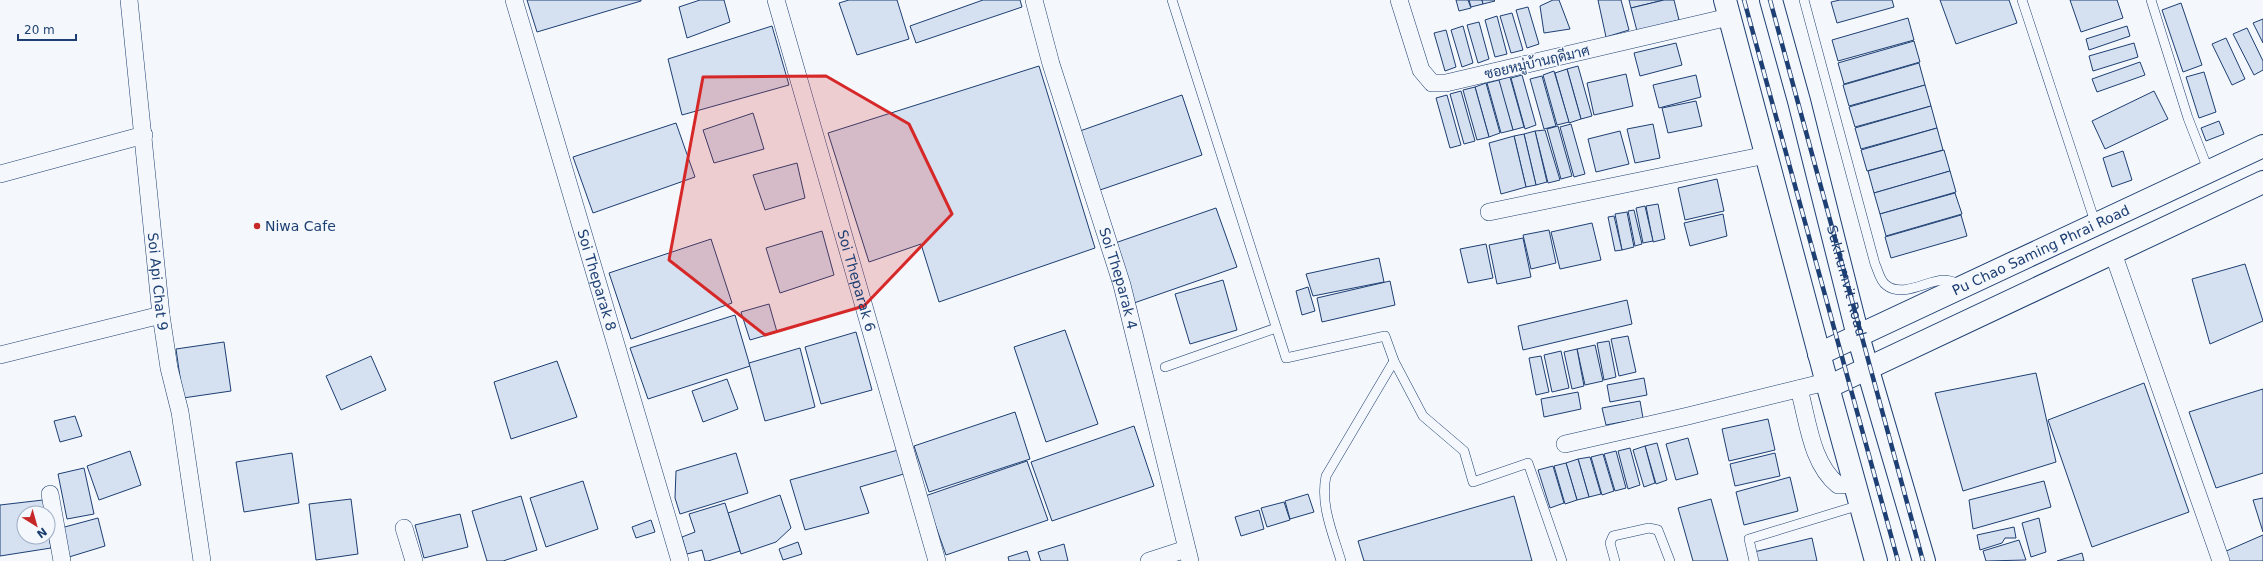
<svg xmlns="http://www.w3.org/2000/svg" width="2263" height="561" font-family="'DejaVu Sans',Sarabun,sans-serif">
<rect width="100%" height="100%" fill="#f4f7fb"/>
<g fill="#d5e0f0" stroke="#1d3f73">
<path d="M527,0h114v1l-104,31z"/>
<path d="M700,0h24l6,22 -43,16 -8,-31z"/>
<path d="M849,0h48l12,39 -52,16 -18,-52z"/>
<path d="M983,0h37l2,7 -106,36 -6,-17z"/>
<path d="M1456,0h12l3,8 -12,3z"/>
<path d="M1469,0h13l1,4 -12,3z"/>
<path d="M1482,0h12l1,1 -12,3z"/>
<path d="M1553,0h6l11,29 -26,4 -4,-27z"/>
<path d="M1598,0h23l8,30 -23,7z"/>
<path d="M1629,0h35l-33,8z"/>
<path d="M1664,0h10l5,20 -42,11 -6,-23z"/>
<path d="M1840,0h52l2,7 -57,16 -6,-21z"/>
<path d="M1940,0h69l8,23 -61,21z"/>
<path d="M2070,0h47l6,18 -42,14z"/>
<path d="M2181,3l21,62 -19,7 -21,-62z"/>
<path d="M1528,7l11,37 -12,4 -11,-38z"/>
<path d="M1512,13l11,37 -12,3 -11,-37z"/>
<path d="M1497,16l10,38 -12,3 -10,-37z"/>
<path d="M1908,18l6,22 -76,21 -6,-21z"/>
<path d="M2263,19v24l-10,-20z"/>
<path d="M1479,22l10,37 -11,4 -11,-38z"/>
<path d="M772,26l17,59 -107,30 -14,-56z"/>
<path d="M1463,26l10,37 -11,4 -11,-37z"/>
<path d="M2127,26l3,10 -41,14 -3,-11z"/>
<path d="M2247,28l16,33v9l-9,5 -21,-41z"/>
<path d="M1446,30l10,37 -11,4 -11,-38z"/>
<path d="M2226,38l19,41 -13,6 -20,-41z"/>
<path d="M1914,41l6,21 -76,22 -6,-21z"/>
<path d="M1676,43l6,22 -42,11 -6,-23z"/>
<path d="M2134,43l4,14 -45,14 -4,-15z"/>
<path d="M2140,62l5,13 -48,17 -5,-13z"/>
<path d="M1919,63l6,22 -76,21 -6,-21z"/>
<path d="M1039,66l56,182 -156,54 -18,-58 -52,18 -41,-129z"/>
<path d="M1578,66l14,50 -11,3 -14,-50z"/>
<path d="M1567,69l14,50 -12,4 -14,-50z"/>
<path d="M1554,71l15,51 -12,3 -14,-50z"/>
<path d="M2204,72l12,40 -17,6 -13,-41z"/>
<path d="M1626,74l7,32 -39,9 -7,-32z"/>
<path d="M1522,75l14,50 -11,4 -14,-51z"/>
<path d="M1696,75l5,22 -42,11 -6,-23z"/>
<path d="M1542,76l14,50 -12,3 -14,-50z"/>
<path d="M1510,77l14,50 -11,3 -15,-50z"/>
<path d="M1499,80l14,50 -12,3 -14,-50z"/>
<path d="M1486,83l14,50 -11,4 -14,-50z"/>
<path d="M1925,85l6,21 -76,21 -6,-20z"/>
<path d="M1475,87l14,50 -12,3 -14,-50z"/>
<path d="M1461,91l14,50 -11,3 -14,-50z"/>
<path d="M2154,91l14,28 -63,30 -13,-28z"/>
<path d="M1182,95l20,60 -102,35 -20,-59z"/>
<path d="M1447,95l14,50 -11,3 -14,-50z"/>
<path d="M1696,101l6,25 -34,7 -6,-25z"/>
<path d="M1931,106l6,22 -76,21 -6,-21z"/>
<path d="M753,113l11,36 -50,14 -11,-33z"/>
<path d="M2219,121l5,13 -18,7 -5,-13z"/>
<path d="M676,123l19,54 -102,36 -20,-56z"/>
<path d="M1571,124l14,50 -11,3 -14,-50z"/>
<path d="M1653,124l7,34 -25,5 -8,-34z"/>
<path d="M1558,126l14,50 -11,3 -14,-50z"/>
<path d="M1937,128l6,22 -76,21 -6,-21z"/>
<path d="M1545,130l15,50 -12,3 -13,-52z"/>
<path d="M1535,131l12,51 -11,3 -12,-51z"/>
<path d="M1620,131l9,33 -33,8 -8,-33z"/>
<path d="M1524,134l12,51 -10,2 -12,-51z"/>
<path d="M1514,136l12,51 -25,7 -12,-51z"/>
<path d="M1944,150l6,21 -76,22 -6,-22z"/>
<path d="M2123,151l9,29 -20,7 -9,-29z"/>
<path d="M797,163l8,35 -40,12 -12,-35z"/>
<path d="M1950,171l6,21 -76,22 -6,-21z"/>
<path d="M1717,179l7,32 -39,9 -7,-32z"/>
<path d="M1955,193l7,21 -76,22 -6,-22z"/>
<path d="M1658,204l7,35 -12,3 -7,-36z"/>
<path d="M1645,206l8,35 -10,2 -7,-35z"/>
<path d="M1216,208l21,59 -103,36 -19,-60z"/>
<path d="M1634,210l8,34 -7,2 -7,-35z"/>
<path d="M1627,212l7,35 -12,3 -7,-36z"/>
<path d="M1723,214l4,22 -37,10 -6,-23z"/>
<path d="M1961,215l6,21 -76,22 -6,-21z"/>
<path d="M1614,216l8,34 -7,1 -7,-34z"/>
<path d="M1592,223l9,37 -41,9 -9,-37z"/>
<path d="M1549,230l7,33 -25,6 -8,-34z"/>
<path d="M822,231l12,44 -54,18 -14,-45z"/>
<path d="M1523,238l8,39 -34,7 -8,-39z"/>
<path d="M711,239l21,64 -101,36 -22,-66z"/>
<path d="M1486,244l7,34 -25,5 -8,-34z"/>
<path d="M1379,258l5,24 -71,14 -7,-22z"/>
<path d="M2245,264l18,57 -53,23 -18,-65z"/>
<path d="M1223,280l14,50 -47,14 -15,-50z"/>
<path d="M1390,281l5,24 -73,17 -5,-24z"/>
<path d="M1308,287l7,24 -13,4 -6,-24z"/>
<path d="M1627,300l5,24 -109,26 -5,-24z"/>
<path d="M769,304l8,28 -27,8 -9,-28z"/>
<path d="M735,315l15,51 -102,33 -18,-51z"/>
<path d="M1065,330l33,94 -52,18 -32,-95z"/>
<path d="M856,332l16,58 -51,14 -16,-57z"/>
<path d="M1628,336l8,36 -17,4 -8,-37z"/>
<path d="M1609,341l7,36 -12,3 -7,-37z"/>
<path d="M224,342l7,49 -48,7 -7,-49z"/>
<path d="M1595,345l8,36 -18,4 -8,-36z"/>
<path d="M800,348l15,59 -50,14 -16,-58z"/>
<path d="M1577,349l7,37 -12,3 -8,-37z"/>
<path d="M1561,351l8,37 -17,4 -8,-37z"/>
<path d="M371,356l15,34 -45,20 -15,-34z"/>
<path d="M1541,356l8,36 -13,3 -7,-37z"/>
<path d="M557,361l20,56 -66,22 -17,-57z"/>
<path d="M2036,373l20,89 -93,29 -28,-98z"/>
<path d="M1644,378l3,17 -37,7 -3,-17z"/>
<path d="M727,379l11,30 -35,13 -11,-31z"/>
<path d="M2144,383l45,129 -97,35 -44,-127z"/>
<path d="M2263,389v84l-47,15 -27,-76z"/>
<path d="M1578,392l3,17 -37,8 -3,-18z"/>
<path d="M1640,401l3,17 -37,7 -4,-17z"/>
<path d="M1015,412l15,47 -101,33 -15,-46z"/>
<path d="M75,416l7,20 -22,6 -6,-21z"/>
<path d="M1768,419l7,31 -46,11 -7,-32z"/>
<path d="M1134,426l20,60 -102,35 -21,-59z"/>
<path d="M1688,438l10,36 -22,6 -10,-36z"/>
<path d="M1657,443l10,37 -11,4 -11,-38z"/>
<path d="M1645,446l10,37 -11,4 -11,-37z"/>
<path d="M1630,448l10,37 -12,4 -10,-38z"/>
<path d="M898,450l9,23 -47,14 9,26 -64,17 -15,-50z"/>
<path d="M130,451l11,34 -42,15 -12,-34z"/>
<path d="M1616,451l10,37 -11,3 -11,-37z"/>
<path d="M292,453l7,50 -55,9 -8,-50z"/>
<path d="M736,453l12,40 -68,21 -5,-16 1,-27z"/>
<path d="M1775,453l5,23 -45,10 -5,-22z"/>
<path d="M1603,454l11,37 -12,4 -11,-38z"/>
<path d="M1590,457l11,37 -12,3 -11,-38z"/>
<path d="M1578,459l11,38 -12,3 -11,-37z"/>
<path d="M1027,461l21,59 -102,35 -21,-59z"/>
<path d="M1566,463l11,37 -12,4 -11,-38z"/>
<path d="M1553,466l11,37 -14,5 -12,-38z"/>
<path d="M84,468l10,46 -27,5 -9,-45z"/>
<path d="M1790,477l8,34 -54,14 -8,-33z"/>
<path d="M583,481l15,48 -52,18 -16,-49z"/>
<path d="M2044,481l7,26 -78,22 -4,-29z"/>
<path d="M1308,494l6,18 -24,7 -5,-18z"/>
<path d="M780,495l11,33 -15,14 -35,12 -13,-41z"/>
<path d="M521,496l16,54 -34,11h-16l-15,-50z"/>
<path d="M1514,496l18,65h-168l-6,-20z"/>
<path d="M2263,498v34l-10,-32z"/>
<path d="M351,499l7,55 -42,6 -7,-56z"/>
<path d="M1711,499l17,62h-35l-15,-53z"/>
<path d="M43,500l2,13h-21v24h24v-6l3,17 -51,8v-51z"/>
<path d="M1284,502l6,18 -23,7 -6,-19z"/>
<path d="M725,503l15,48 -32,10h-3l-3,-11 -15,4 -5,-17 13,-5 -6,-18z"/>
<path d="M1259,510l5,19 -23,7 -6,-19z"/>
<path d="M460,514l8,33 -44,11 -9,-33z"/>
<path d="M98,518l7,28 -36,11 -8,-29z"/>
<path d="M2039,518l7,34 -15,5 -9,-34z"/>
<path d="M651,520l4,12 -19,6 -4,-11z"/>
<path d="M2014,527l2,11h-11l-3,5 -22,7 -3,-15z"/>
<path d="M2263,535v26h-35l-4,-9z"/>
<path d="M1812,538l5,23h-61l-2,-9z"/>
<path d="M2019,540l7,20 -40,1 -3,-10z"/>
<path d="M798,542l4,12 -19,6 -4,-11z"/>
<path d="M1064,544l4,17h-27l-3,-9z"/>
<path d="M1027,551l3,10h-21l-1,-4z"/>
<path d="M2082,553l2,8h-27z"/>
</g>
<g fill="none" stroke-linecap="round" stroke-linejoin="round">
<defs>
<g id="lane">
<path d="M1172,0l114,358 99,-22 9,25 29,55 41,35 9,31 55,-19 34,98"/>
<path d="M1804,0l71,264c3,6 5,17 11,21 16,13 40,-4 57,-5 6,0 12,2 18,5"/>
<path d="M2022,0l74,225"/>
<path d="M2151,0l37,118 21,54"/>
<path d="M1165,367l111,-39"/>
<path d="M1341,561c-8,-27 -21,-56 -15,-85l68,-115"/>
<path d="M1615,561l-5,-18 3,-7 36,-8 9,2 12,31"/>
<path d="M1754,561l-5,-22 111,-34"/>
</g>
<g id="street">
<path id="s1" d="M129,0l32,315 8,53 11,44 22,149"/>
<path id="s2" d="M514,0l166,561"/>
<path id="s3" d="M776,0l161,561"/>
<path id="s4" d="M1034,0l17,64 71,221 68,276"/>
<path d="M1399,0l22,70 11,13h14l283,-66"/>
<path d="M0,174l144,-39"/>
<path d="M1489,212l277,-57"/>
<path d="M2113,253l108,308"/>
<path d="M0,355l161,-40"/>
<path d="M1799,389c9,32 12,74 39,96l17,-1"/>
<path d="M1565,444l123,-28 138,-34"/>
<path d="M50,494l12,67"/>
<path d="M404,528l10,33"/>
<path d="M1149,561l37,-12"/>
</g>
<g id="secondary">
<path id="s5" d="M1819,354l444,-208"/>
<path d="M1828,387l435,-205"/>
</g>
<g id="highway">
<path d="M1725,0l103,387 48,174"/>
<path d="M1771,0l28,101 59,235 66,225"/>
</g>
</defs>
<use href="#lane" stroke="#1d3f73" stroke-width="10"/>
<use href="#street" stroke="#1d3f73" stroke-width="18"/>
<use href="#secondary" stroke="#1d3f73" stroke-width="24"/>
<use href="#highway" stroke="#1d3f73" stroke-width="24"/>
<use href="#lane" stroke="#f4f7fb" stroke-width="9"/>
<use href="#street" stroke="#f4f7fb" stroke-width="17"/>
<use href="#secondary" stroke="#f4f7fb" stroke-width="22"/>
<use href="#highway" stroke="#f4f7fb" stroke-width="22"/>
<defs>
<g id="rail">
<path d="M1744,0l154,561"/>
<path id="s6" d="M1770,0l153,561"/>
</g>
</defs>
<use href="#rail" stroke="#1d3f73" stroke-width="4.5"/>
<use href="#rail" stroke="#f4f7fb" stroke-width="3" stroke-dasharray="9" stroke-linecap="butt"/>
</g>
<path fill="#d62828" fill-opacity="0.2" stroke="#d62828" stroke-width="3" stroke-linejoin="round" d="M826,76l83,48 43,90 -88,92 -99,29 -96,-75 34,-183z"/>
<circle fill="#c62828" stroke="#f4f7fb" stroke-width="1.5" cx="257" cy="226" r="4"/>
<g text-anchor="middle" stroke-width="3" stroke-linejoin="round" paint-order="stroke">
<g font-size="14" fill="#1d3f73" stroke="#f4f7fb">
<text transform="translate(1537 62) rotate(-13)" y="5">ซอยหมู่บ้านฤดีมาศ</text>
<text dy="5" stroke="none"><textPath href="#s5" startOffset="245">Pu Chao Saming Phrai Road</textPath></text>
<text dy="5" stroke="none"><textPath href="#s4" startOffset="291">Soi Theparak 4</textPath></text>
<text dy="5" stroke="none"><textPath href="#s2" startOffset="292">Soi Theparak 8</textPath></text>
<text dy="5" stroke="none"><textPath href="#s3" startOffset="292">Soi Theparak 6</textPath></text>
<text dy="5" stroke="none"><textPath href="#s6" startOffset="291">Sukhumvit Road</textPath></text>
<text dy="5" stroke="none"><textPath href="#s1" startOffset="283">Soi Api Chat 9</textPath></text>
</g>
<g font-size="14" fill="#1d3f73" stroke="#f4f7fb" text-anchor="start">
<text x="265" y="231">Niwa Cafe</text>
</g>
</g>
<g transform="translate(36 525) rotate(143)"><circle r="19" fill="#f4f7fb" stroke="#9eadc5"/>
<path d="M0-3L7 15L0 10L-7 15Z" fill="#c62828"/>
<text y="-6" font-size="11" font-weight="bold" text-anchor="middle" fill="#1d3f73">N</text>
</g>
<path d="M18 34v6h58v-6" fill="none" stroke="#1d3f73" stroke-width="2"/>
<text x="24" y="34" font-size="12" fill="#1d3f73" stroke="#f4f7fb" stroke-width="3" paint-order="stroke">20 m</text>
</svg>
